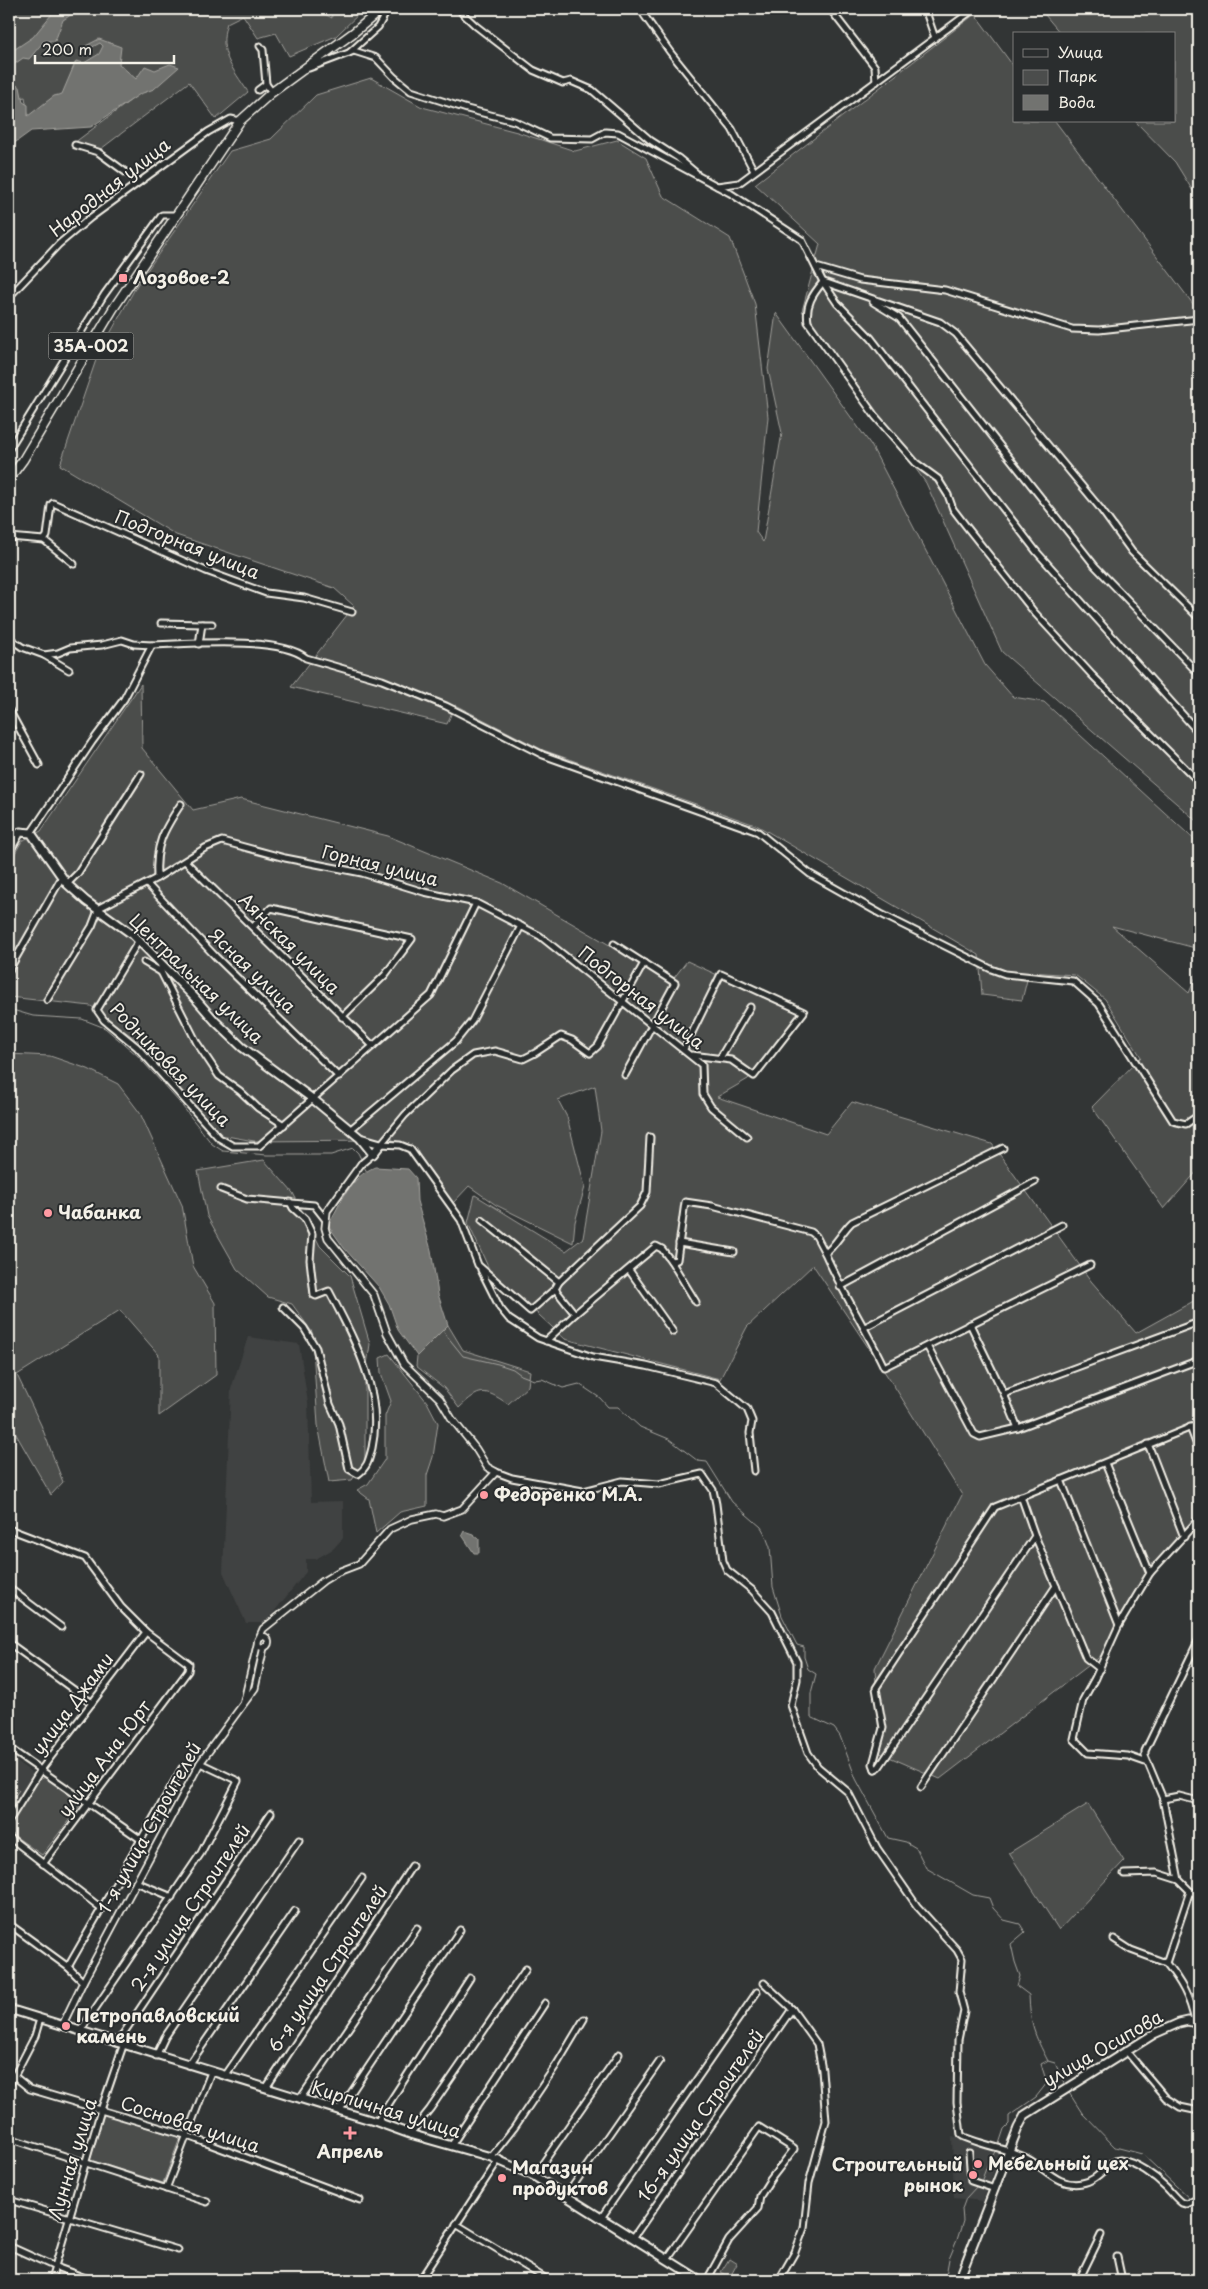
<svg xmlns="http://www.w3.org/2000/svg" width="1208" height="2289" font-family="'Playpen Sans',sans-serif">
<rect width="100%" height="100%" fill="#323535"/>
<filter id="ink" filterUnits="userSpaceOnUse"><feTurbulence type="fractalNoise" baseFrequency=".02" numOctaves="2"/><feDisplacementMap in="SourceGraphic" scale="10" xChannelSelector="R" yChannelSelector="G"/><feConvolveMatrix kernelMatrix="1 2 1 2 8 2 1 2 1" color-interpolation-filters="sRGB"/></filter>
<g filter="url(#ink)">
<g fill="#404242">
<path d="M248,1337l51,7 9,59 3,99 32,-1v37l-10,11 -17,10h-10v13l-41,51h-19l-23,-51 8,-183z"/>
<path d="M9,1756l26,19 -26,37z"/>
<path d="M952,2137l49,14 -18,50 -29,-3z"/>
</g>
<g fill="#4b4d4c" stroke="#a09f9a">
<path d="M9,9h300l10,2 13,7 -1,-9h33l-28,27 -47,20 -13,-23 -18,5 -15,-23 -16,8c-10,29 6,46 21,69l-32,27 -27,-37 -96,73 -19,-12 61,-46 -23,-24 -83,47 -4,-23 -16,3z"/>
<path d="M1040,9h159v192l-24,-39 -40,-41h39v-87h-113z"/>
<path d="M975,14l39,53v54h41l144,191v511l-197,-171 -76,-169 -124,-172 18,-67 -65,-60z"/>
<path d="M371,78l51,29 95,25 58,19 42,-11 29,18 17,38 67,42 25,66 13,113 -12,115 7,10 19,-109 -14,-64 8,-56 95,132 114,220 28,32 31,5 155,142v105l-87,-23 77,67 10,-24v200l-35,40 -72,-102 49,-50 -36,-58 -30,-24 -46,-3 -7,28 -40,-5 -3,-40 -221,-129 -215,-76 -88,-45 -8,19 -156,-37 63,-81 -20,-18 -158,-53 -116,-70 37,-108 40,-72 93,-134 41,-12 45,-44z"/>
<path d="M141,684l1,64 51,62 48,-11 147,37 114,47 137,79 31,21 17,-22 113,52 -52,66 -31,18 109,37 26,-32 140,42 99,137 45,52 63,-35v214l-49,61 -49,83 -161,123 -60,-26 -5,-85 87,-173 -66,-106 -83,-124 -66,62 -27,52 -155,-40 -76,-70 -21,-46 7,-28 91,56 17,-13 18,-107 -6,-45 -37,14 9,17 18,70 -10,35 -2,21 -77,-38 -27,-19 -16,17 -35,-50 -1,-5 -3,2 -6,-6 -16,-4v-4l19,-25 -32,29 -125,1 -33,-6 -83,-94 -47,-35 -82,-9v-133l13,-23 19,-10z"/>
<path d="M9,1054l41,2 38,13 30,15 22,29 42,92 11,61 22,37 1,72 -57,41v-61l-39,-45 -103,65 24,50 22,57 -12,13 -42,-73z"/>
<path d="M264,1160l29,33 27,53 30,30 20,68 -5,35v82l-13,19 -23,2 -11,-57 -6,-93 -20,-28 -24,-7 -31,-28 -30,-53 -9,-45z"/>
<path d="M448,1325l15,25 67,21 -2,15 -20,18c-24,-16 -28,-16 -49,4l-15,-20 -28,-22 1,-10z"/>
<path d="M389,1354l38,48 11,21 -5,34 -6,18v31l-27,6 -24,21 -7,-34 -12,-9 11,-6 17,-25v-43l6,-15 -10,-28 -1,-15z"/>
<path d="M46,1777l37,25 -41,53 -33,-23v-6l29,-46z"/>
<path d="M9,1783l10,7 -10,14z"/>
<path d="M1088,1804l36,57 -65,69 -50,-77z"/>
<path d="M104,2114l76,24 -17,45 -73,-23z"/>
<path d="M729,2259l8,5 -7,13 -9,-5z"/>
</g>
<g fill="#727370" stroke="#a6a5a0">
<path d="M56,9h24l-17,11 -8,21h-11l-15,18 -6,-1 -14,10 1,14 10,5 3,15 5,3v11l26,-20 8,-2 14,-33 8,2 15,-9 4,-8 -3,-3 -17,9 -3,-3 19,-10 22,8 -2,17 17,15 9,-13 10,4 15,-6 9,3 -25,22 -14,5 -49,33 -60,4 -22,16v-33l2,2 2,-15 -4,-5v-43l24,-16z"/>
<path d="M375,1167l33,2 8,9 1,23 14,49 7,44 10,31 -31,31 -19,-26 -9,-26 -10,-17 -35,-39 -16,-23c13,-22 22,-48 47,-58z"/>
<path d="M464,1531l9,3 6,5v14h-5l-12,-18z"/>
</g>
<g fill="none" stroke-linecap="round" stroke-linejoin="round">
<g stroke="#a6a5a0" stroke-width="1">
<path d="M9,1009l24,7 49,3 23,9 32,27 42,47 33,42 11,7 44,4h64l22,-7 5,5 4,8"/>
<path d="M363,1165l4,7"/>
<path d="M443,1331l20,25 35,8 15,5 8,6 13,5 8,-1 21,9 16,-4 21,14 8,9h10l22,20 29,12 29,22 9,1 25,40 29,25 4,7 5,13 3,40 9,29 15,29 7,2v10l4,12 8,5 -5,19v24l23,11 6,8 16,43 32,59 18,4 10,6 10,20 47,27 16,3 4,10 11,12 16,4 5,8 -14,12 4,18 5,14 -3,10 12,9c1,30 5,39 19,66l7,2 10,22"/>
<path d="M1068,2091l14,22 33,34 27,7 49,46"/>
<path d="M998,2147l6,-18 5,-5v-8l27,-19 11,-14 -6,-19 6,-3"/>
<path d="M981,2182l7,-19 8,-13"/>
<path d="M1193,2203l6,6"/>
<path d="M940,2280l6,-5 3,-16 8,-19 6,-19 -1,-12 4,-11 12,-13"/>
</g>
<defs>
<g id="minor">
<path d="M461,9l1,4 14,13 57,44 30,13 8,-2 21,9 58,50 28,18 18,15"/>
<path d="M830,9l45,58 1,15"/>
<path d="M925,9l10,29"/>
<path d="M644,15l26,37 62,77 22,42"/>
<path d="M260,46l3,4 3,34 6,8"/>
<path d="M349,53l29,-26 10,-18"/>
<path d="M309,68l45,-17 22,7 18,19 17,14 56,18 47,12 36,17 42,1 13,-7 13,1 112,60 72,47 21,42 14,21 34,35 165,213 163,182"/>
<path d="M258,90l8,-6"/>
<path d="M75,145l23,7 41,30"/>
<path d="M717,186l22,-3 235,-174"/>
<path d="M816,267l44,13 85,10 127,39 27,1 100,-11"/>
<path d="M823,282c-10,12 -18,23 -15,40l67,94 41,47 22,16 10,16 5,14 13,17 68,86 58,63 107,107"/>
<path d="M824,282l116,40 16,12 144,174 32,44 67,66"/>
<path d="M9,297l50,-53 31,-26 118,-86 23,-13 9,2"/>
<path d="M873,302l26,16 196,248 104,108"/>
<path d="M9,449l95,-154 58,-80h14"/>
<path d="M9,537l35,3 30,24"/>
<path d="M44,540l3,-4 4,-31 2,-2 153,68 60,22 38,5 48,14"/>
<path d="M161,623l41,1"/>
<path d="M9,638l13,9 22,8 14,-2 12,-5 32,-3 20,-5 12,4 18,1c35,-1 129,-9 154,13l76,22 64,26 97,49 215,77 52,42 71,40 110,55 14,5 68,7 26,23 74,117 13,3 13,-9"/>
<path d="M199,644l3,-20h10"/>
<path d="M44,655l25,15"/>
<path d="M9,710l30,55"/>
<path d="M31,833l61,-91 32,-43 28,-54"/>
<path d="M9,837l11,-5"/>
<path d="M185,861l188,185"/>
<path d="M157,878c-2,-33 6,-47 24,-74"/>
<path d="M67,884l11,-11 63,-99"/>
<path d="M147,884l69,73 123,120"/>
<path d="M253,927l18,-19 141,31 -27,36 -43,42"/>
<path d="M139,940l-42,70 7,10 33,27 82,91 14,8h26l172,-151 45,-92"/>
<path d="M614,944l61,39 -50,92"/>
<path d="M144,962l17,10"/>
<path d="M161,964v8l36,71 22,33 21,15 18,17 26,17"/>
<path d="M9,970l53,-93"/>
<path d="M47,1000l45,-74 7,-18 58,-30 48,-30 17,-7 63,17 77,15 62,19 52,11 64,33 162,129 1,29 8,13 36,30"/>
<path d="M684,1049l37,-75 83,38 -50,64 -23,-16 -39,-5"/>
<path d="M720,1058l30,-51"/>
<path d="M351,1129l105,-88 16,-20 49,-95"/>
<path d="M381,1144l19,1 10,4 51,71 17,45 52,46 25,-22 20,25 81,-68 6,3 9,12 6,-1 8,-58 27,4 99,26 5,4 9,17"/>
<path d="M381,1144l24,-29 47,-45 21,-15 22,-4 28,8 12,-6 26,-17 11,4 18,13 8,-7 46,-83"/>
<path d="M1003,1148l-151,74c-9,8 -19,27 -27,31 17,39 41,75 59,114l206,-102"/>
<path d="M361,1164l12,-10"/>
<path d="M221,1189l26,10 67,6 11,14"/>
<path d="M482,1220l77,62"/>
<path d="M679,1243l55,9"/>
<path d="M671,1261l25,41"/>
<path d="M481,1270l19,38 9,11 29,19 55,19 53,9 70,17 31,26 5,12 -2,12 4,38"/>
<path d="M629,1270l44,62"/>
<path d="M840,1287l195,-105"/>
<path d="M555,1289l4,-7 81,-76 7,-14 3,-55"/>
<path d="M283,1307l21,21 12,20 14,56 9,20 10,45 9,5c10,-7 11,-15 14,-26 12,-56 -18,-109 -43,-157l-13,5 -2,-1 -4,-35 2,-26 -7,-15 -12,-11 -3,-6"/>
<path d="M970,1324l34,70 14,34"/>
<path d="M865,1327l197,-102"/>
<path d="M546,1341l29,-27"/>
<path d="M927,1346l47,88 6,3 38,-9 181,-68"/>
<path d="M1004,1394l195,-72"/>
<path d="M1190,1427l9,24"/>
<path d="M1148,1444l36,93"/>
<path d="M1105,1463l45,110"/>
<path d="M496,1472l16,6 71,13 39,-10 37,3 43,-10 11,16 3,14 7,57 4,9 25,20 20,22 25,50v18l-6,25 17,48 10,14 30,25 29,56 40,58 40,44 5,9 -3,33 5,19 -6,29 -1,62 4,33c6,6 49,15 61,21 22,9 34,32 60,27 17,-2 28,-24 38,-23 16,2 35,16 46,27 5,5 10,12 16,16l5,1 12,-6"/>
<path d="M1061,1480l58,145"/>
<path d="M1021,1496l14,40"/>
<path d="M9,1529l76,29 36,49 25,25 43,32 -1,7 -145,193"/>
<path d="M1056,1586l30,72 14,11"/>
<path d="M9,1588l52,39"/>
<path d="M9,1643l83,60"/>
<path d="M9,1748l131,91"/>
<path d="M1148,1763l-20,-7 -40,-3 -14,-14 9,-39 12,-22 24,-53 31,-52 49,-54"/>
<path d="M875,1769l4,-2 156,-231 21,50 -135,201"/>
<path d="M875,1769l-2,-5 10,-36 -7,-40 119,-181 204,-83"/>
<path d="M1163,1799l16,-3 20,5"/>
<path d="M9,1821l31,-50 106,-139"/>
<path d="M9,1837l92,71"/>
<path d="M1124,1874l33,-1 22,7"/>
<path d="M136,1882l36,15"/>
<path d="M1190,1891l9,4"/>
<path d="M9,1924l59,43 15,15"/>
<path d="M1114,1939l17,11 35,13"/>
<path d="M68,1967l114,-199"/>
<path d="M764,1983l28,26 25,35 5,26 4,51 -17,62 -5,45 -9,24 -16,28"/>
<path d="M1195,2022c-5,-25 -14,-40 -29,-59l24,-72 -11,-11 -16,-81 -18,-43v-5l54,-112"/>
<path d="M80,2031l121,-178 37,-72 -38,-18"/>
<path d="M117,2043l154,-230"/>
<path d="M1127,2052l39,46 14,9 19,4"/>
<path d="M156,2056l9,-19 134,-197"/>
<path d="M189,2065l106,-154"/>
<path d="M9,2074l5,2 16,13 155,46 175,65"/>
<path d="M225,2076l137,-198"/>
<path d="M9,2086l26,-50 5,-17"/>
<path d="M266,2088l146,-222"/>
<path d="M300,2099l117,-171"/>
<path d="M339,2111l121,-181"/>
<path d="M377,2122l93,-144"/>
<path d="M410,2134l20,-25 96,-140"/>
<path d="M9,2138l198,64"/>
<path d="M451,2146l94,-143"/>
<path d="M969,2153l2,28 24,8"/>
<path d="M491,2157l23,-29 43,-64 27,-45"/>
<path d="M534,2176l85,-122"/>
<path d="M166,2189l45,-117"/>
<path d="M566,2196l94,-135"/>
<path d="M9,2200l169,50"/>
<path d="M601,2218l156,-226"/>
<path d="M456,2224l92,56"/>
<path d="M633,2238l159,-229"/>
<path d="M9,2246l44,20 38,14"/>
<path d="M1117,2257l5,23"/>
<path d="M667,2259l92,-132 35,22 -24,31 -10,16 -2,12 -29,32 -22,40"/>
<path d="M424,2275l8,5"/>
<path d="M51,2280l50,-170 22,-64"/>
<path d="M420,2280l79,-121"/>
<path d="M1079,2280l22,-45"/>
</g>
<g id="tertiary">
<circle cx="263" cy="1642" r="5.5"/>
<path d="M259,1638l4,-9 60,-48 15,-9 21,-8 31,-35 22,-10 24,-5 7,2 19,-7 34,-37 -9,-5 -11,-18 -24,-30 -12,-20 -36,-35 -17,-31 -13,-38 -46,-57 -3,-10 2,-17 34,-47"/>
<path d="M244,1701l14,-60"/>
<path d="M62,2026l21,-44 117,-219 55,-75 9,-41"/>
</g>
<g id="secondary">
<path d="M9,851l11,-19 11,1 36,51 19,17 47,34 62,63 20,23 27,26 72,53 46,38 21,6 -8,10 -13,-16"/>
<path d="M9,2009l368,113 33,12 81,23 43,19 166,104"/>
<path d="M959,2280l59,-152 7,-13 129,-81 25,-11 9,-2 11,3"/>
</g>
<path id="primary" d="M9,479l14,-19 90,-151 127,-188 31,-28 82,-60 29,-24"/>
</defs>
<use href="#minor" stroke="#f4f1e8" stroke-width="9"/>
<use href="#tertiary" stroke="#f4f1e8" stroke-width="9"/>
<use href="#secondary" stroke="#f4f1e8" stroke-width="11"/>
<use href="#primary" stroke="#f4f1e8" stroke-width="11"/>
<use href="#minor" stroke="#2a2d2e" stroke-width="5"/>
<use href="#tertiary" stroke="#2a2d2e" stroke-width="5.5"/>
<use href="#secondary" stroke="#2a2d2e" stroke-width="7"/>
<use href="#primary" stroke="#2a2d2e" stroke-width="8"/>
</g>
</g>
<g fill="#ff9aa2" stroke="#2a2d2e" stroke-width="2">
<rect x="118" y="273" width="10" height="10" rx="2.5"/>
<circle cx="48" cy="1213" r="5"/>
<circle cx="484" cy="1495" r="5"/>
<circle cx="66" cy="2026" r="5"/>
<path d="M347.5 2125.5h5v5h5v5h-5v5h-5v-5h-5v-5h5z"/>
<circle cx="978" cy="2164" r="5"/>
<circle cx="973" cy="2175" r="5"/>
<circle cx="502" cy="2178" r="5"/>
</g>
<g text-anchor="middle" stroke-width="4" stroke-linejoin="round" paint-order="stroke">
<rect fill="#2a2d2e" stroke="#b7b6b0" stroke-width="1" x="48.5" y="332.5" width="85" height="27" rx="4"/>
<g font-size="16" font-weight="bold" fill="#f4f1e8">
<text x="91" y="352">35А-002</text>
</g>
<g font-size="18" fill="#f4f1e8" stroke="#2a2d2e">
<text transform="translate(110 188) rotate(-38)" y="6">Народная улица</text>
<text transform="translate(187 545) rotate(22)" y="6">Подгорная улица</text>
<text transform="translate(380 866) rotate(14)" y="6">Горная улица</text>
<text transform="translate(289 944) rotate(45)" y="6">Аянская улица</text>
<text transform="translate(252 971) rotate(44)" y="6">Ясная улица</text>
<text transform="translate(196 979) rotate(44)" y="6">Центральная улица</text>
<text transform="translate(641 998) rotate(38)" y="6">Подгорная улица</text>
<text transform="translate(170 1065) rotate(46)" y="6">Родниковая улица</text>
<text transform="translate(73 1704) rotate(-53)" y="6">улица Джами</text>
<text transform="translate(105 1759) rotate(-53)" y="6">улица Ана Юрт</text>
<text transform="translate(150 1828) rotate(-61)" y="6">1-я улица Строителей</text>
<text transform="translate(191 1908) rotate(-56)" y="6">2-я улица Строителей</text>
<text transform="translate(328 1969) rotate(-56)" y="6">6-я улица Строителей</text>
<text transform="translate(1103 2049) rotate(-30)" y="6">улица Осипова</text>
<text transform="translate(386 2110) rotate(17)" y="6">Кирпичная улица</text>
<text transform="translate(701 2116) rotate(-55)" y="6">16-я улица Строителей</text>
<text transform="translate(190 2125) rotate(18)" y="6">Сосновая улица</text>
<text transform="translate(73 2159) rotate(-73)" y="6">Лунная улица</text>
</g>
<g font-size="18" font-weight="bold" fill="#f4f1e8" stroke="#2a2d2e" text-anchor="start">
<text x="133" y="284">Лозовое-2</text>
<text x="58" y="1219">Чабанка</text>
<text x="494" y="1501">Федоренко М.А.</text>
<text x="76" y="2022">Петропавловский<tspan x="76" dy="21">камень</tspan></text>
<text x="350" y="2158" text-anchor="middle">Апрель</text>
<text x="988" y="2170">Мебельный цех</text>
<text x="963" y="2171" text-anchor="end">Строительный<tspan x="963" dy="21">рынок</tspan></text>
<text x="512" y="2174">Магазин<tspan x="512" dy="21">продуктов</tspan></text>
</g>
</g>
<rect width="1208" height="2289" fill="none" stroke="#2a2d2e" stroke-width="30"/>
<rect x="15" y="15" width="1178" height="2259" fill="none" stroke="#f4f1e8" stroke-width="2" filter="url(#ink)"/>
<rect x="1013" y="32" width="162" height="90" fill="#2a2d2e" stroke="#7b7b78"/>
<rect x="1023" y="49" width="25" height="8" fill="#2a2d2e" stroke="#7b7b78"/>
<text x="1058" y="58" font-size="15" fill="#f4f1e8">Улица</text>
<rect x="1023" y="70" width="25" height="15" fill="#4b4d4c" stroke="#7b7b78"/>
<text x="1058" y="82" font-size="15" fill="#f4f1e8">Парк</text>
<rect x="1023" y="95" width="25" height="15" fill="#727370" stroke="#7b7b78"/>
<text x="1058" y="108" font-size="15" fill="#f4f1e8">Вода</text>
<path d="M35 55v8h139v-8" fill="none" stroke="#f4f1e8" stroke-width="2.5"/>
<text x="42" y="55" font-size="15" fill="#f4f1e8" stroke="#2a2d2e" stroke-width="4" paint-order="stroke">200 m</text>
</svg>
